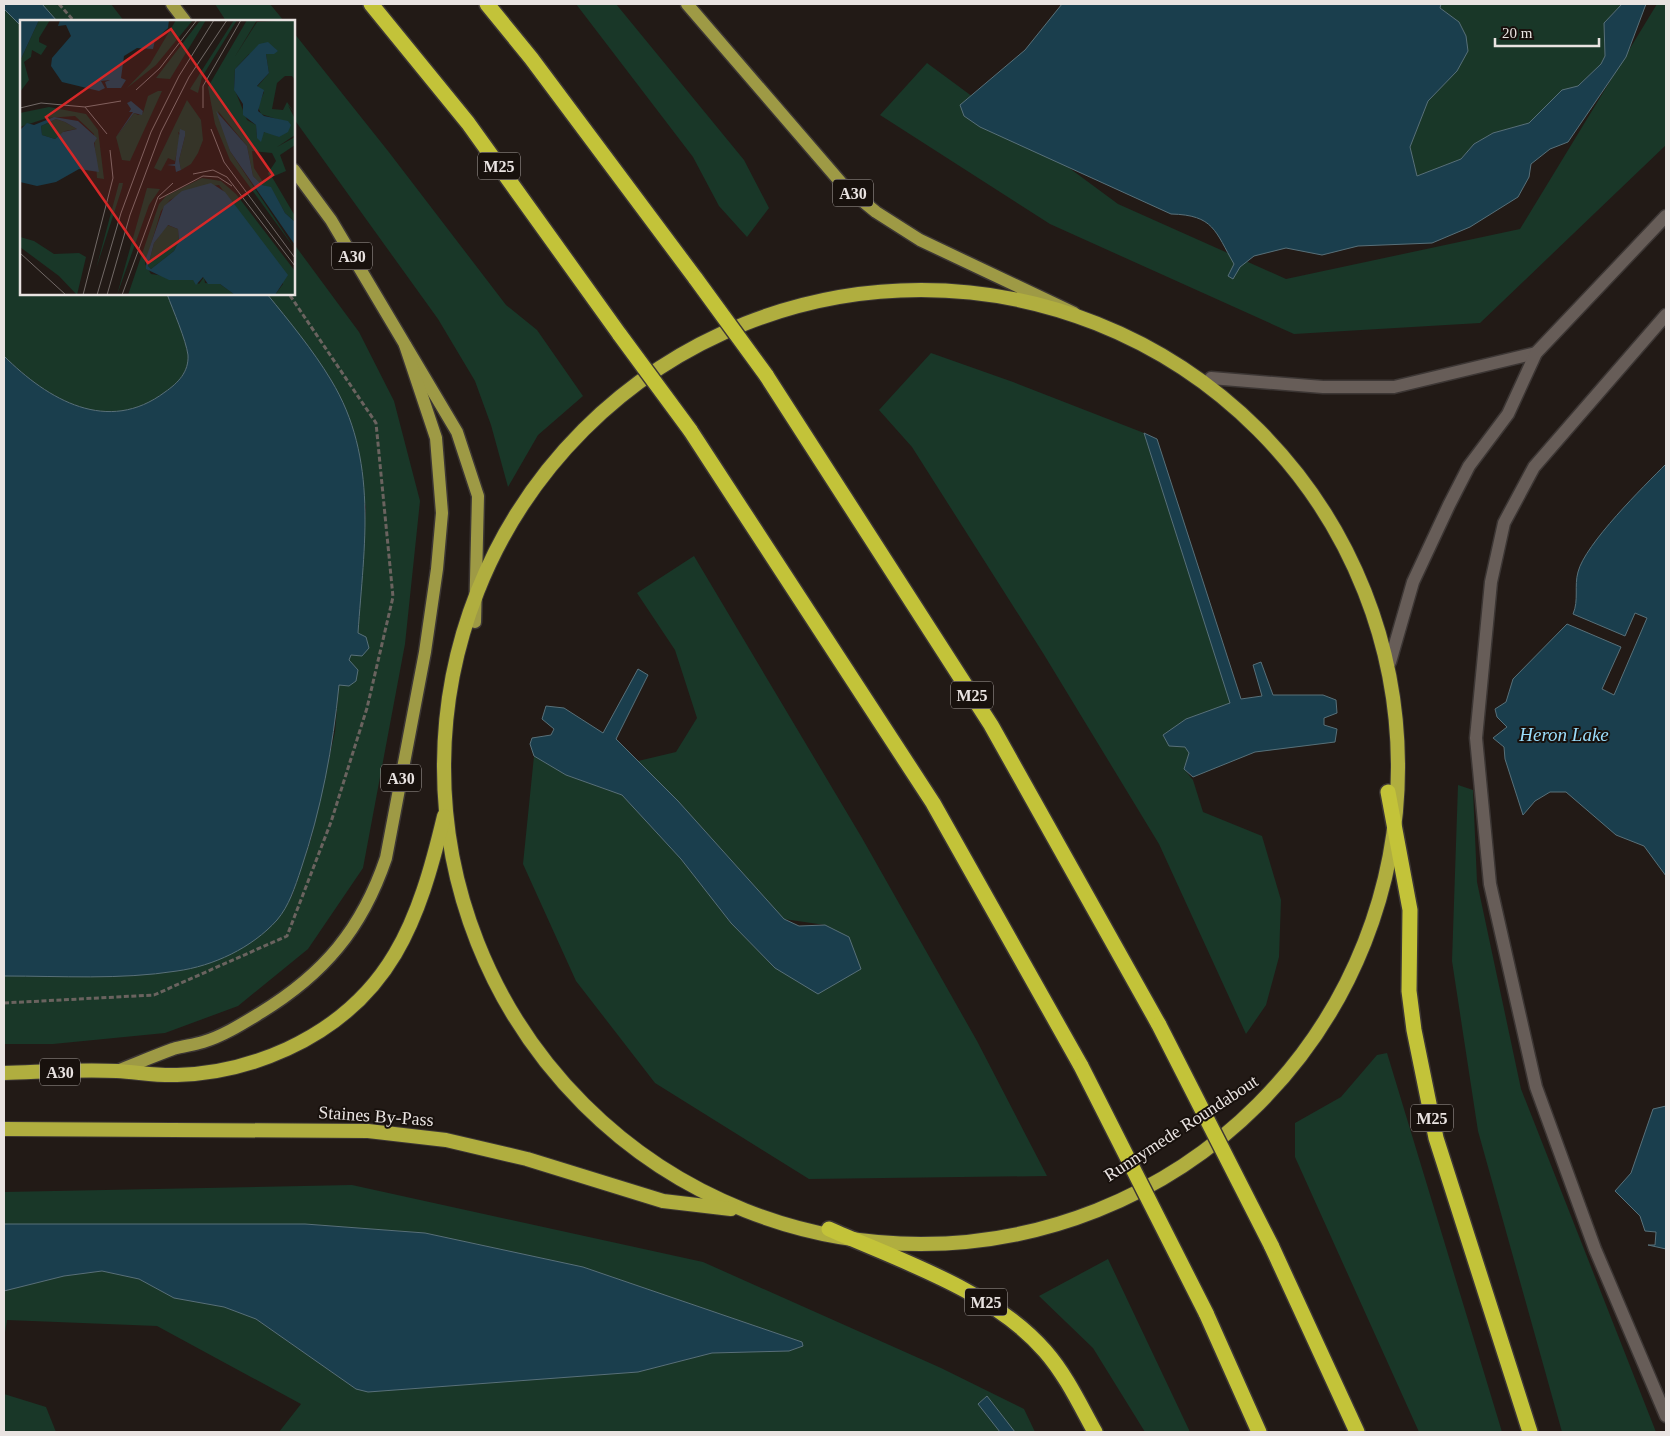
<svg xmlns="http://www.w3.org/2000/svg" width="1670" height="1436" font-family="Georgia,serif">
<rect width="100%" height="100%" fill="#221a16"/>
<g fill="#193728">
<path d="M42,4h69l13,17h-67z"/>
<path d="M215,4h55l14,17h-58z"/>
<path d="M576,4h40l128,156 25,48 -22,29 -28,-31 -26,-49z"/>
<path d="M1441,4h181l-18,19 1,33 -4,8 -23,22 -16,4 -33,33 -36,10 -19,11 -13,15 -44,17 -7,-29 18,-47 29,-29 9,-35 -7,-14 -19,-14z"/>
<path d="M1657,4h9v141l-186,178 -186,11 -244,-110 -170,-109 47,-52 191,141 168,75 234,-50z"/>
<path d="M4,9l17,17v268h146c6,16 19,46 21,61 1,17 -10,28 -23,37 -57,43 -117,8 -161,-36z"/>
<path d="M294,33l94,118 118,154 31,25 46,66 -45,39 -30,52 -17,-62 -16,-44 -37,-62 -144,-200z"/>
<path d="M294,244l65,88 35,69 26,100 -15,143 -42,224 -55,81 -70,57 -73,27 -112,11h-49v-68h124l51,-5 38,-11 75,-64 19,-57 24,-107 4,-47 19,-15 -10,-9 10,-28 8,-126 -35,-127 -64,-86h27z"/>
<path d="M931,353l82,29 131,51 87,270 -45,16 -23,17 22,11 4,6 -5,16 9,11 10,32 59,24 19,64 -2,57 -13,48 -20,29 -87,-190 -116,-191 -131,-206 -33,-37z"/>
<path d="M694,556l168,282 115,203 70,135 -238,3 -154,-96 -79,-102 -53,-117 11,-108 32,19 56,20 59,64 50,64 44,45 74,-31 -24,-12 -41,-6 -106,-118 -40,-40 38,-9 21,-34 -22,-68 -38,-57z"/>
<path d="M1458,785l15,5 4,92 44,207 135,343h-94l-84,-301 -26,-170z"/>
<path d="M1387,1053l115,379h-83l-124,-275v-34l46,-26 36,-42z"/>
<path d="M352,1185l351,77 238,106 83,41 11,23h-20l-28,-36 -9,8 22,28h-721l22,-28 -144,-78 -150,-6 -3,19v-48l60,-15 38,-5 37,8 35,19 50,9 32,12 100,70 282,-17 74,-19 77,-2 14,-5 -1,-4 -219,-75 -158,-34 -120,-9h-301v-32z"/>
<path d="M1108,1259l82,173h-45l-52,-84 -54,-52z"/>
<path d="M4,1394l42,13 10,25h-52z"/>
</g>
<g fill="#1a3e4d" stroke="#587079">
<path d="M4,4h38l15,17h-36v5l-17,-17z"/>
<path d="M1062,4h379l-1,4 19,14 7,14 2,15 -11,20 -29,30 -18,46 7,29 44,-17 13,-15 19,-11 36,-10 33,-33 16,-4 23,-22 4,-8 -1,-33 18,-19h24l-20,53 -58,85 -18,7 -19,15 -2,13 -11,20 -48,30 -38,16 -74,3 -36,9 -36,-7 -32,8 -14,11 -7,12 -5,-3 6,-12c-19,-33 -20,-49 -63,-50l-191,-87 -16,-11 -4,-11 65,-55z"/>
<path d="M167,294h100c22,27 46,56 64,86 48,79 33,165 27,253l8,4 3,11 -7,8 -11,-1 -2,5 9,10 -2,11 -7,5 -10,-1c-6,62 -18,125 -38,184 -6,18 -12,37 -24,51 -25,28 -64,46 -100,51 -57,9 -116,5 -173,5v-620c44,44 104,79 161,36 13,-9 24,-20 23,-37 -2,-15 -15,-45 -21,-61z"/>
<path d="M1144,433l13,6 84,260 21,-3 -9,-31 8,-3 12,33h50l13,5 1,13 -13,5v7l13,4 -2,13 -80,10 -62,25 -9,-8 5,-16 -4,-6 -16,-1 -6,-11 23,-16 44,-16z"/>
<path d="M1666,464v412l-22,-30 -28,-11 -50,-43h-16l-15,9 -12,14 -18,-56 -1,-12 -11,-9 14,-11 -10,-10 -2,-8 11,-7 7,-23 54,-55 54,23 -19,42 12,6 33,-77 -12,-5 -10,23 -52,-22c6,-14 1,-28 5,-42 7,-28 66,-86 88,-108z"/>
<path d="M638,669l10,6 -32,64 62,62 106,118 15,7 26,-1 24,12 12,32 -43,25 -43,-26 -44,-45 -50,-64 -59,-64 -56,-20 -32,-19 -4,-12 2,-6 19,-3 3,-6 -12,-10 4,-13 18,2 39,25z"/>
<path d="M1666,1106v143l-18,-4h7l1,-13 -11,-1 -5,-15 -25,-25 16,-18 22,-64z"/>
<path d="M4,1224h301l120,9 158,34 219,75 1,4 -14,5 -77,2 -74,19 -270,20 -12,-3 -100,-70 -32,-12 -50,-9 -35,-19 -37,-8 -38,5 -60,15z"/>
<path d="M987,1396l28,36h-15l-22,-28z"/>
</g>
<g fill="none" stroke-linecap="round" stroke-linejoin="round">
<defs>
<path id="service" d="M1666,315l-132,152 -30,56 -13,59 -15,156 14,146 46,203 59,162 71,167"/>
<g id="secondary">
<path d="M1211,378l112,9h71l142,-34"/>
<path d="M1390,662l23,-80 36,-77 20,-39 39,-52 28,-61 130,-137"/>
</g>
<g id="primary">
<path d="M172,4l13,17"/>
<path d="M687,4l156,181 33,27 44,28 154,73"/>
<path d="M294,170l37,50 126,212 21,64 -3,126"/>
<path d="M117,1071c18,-7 37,-15 56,-22 10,-3 20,-4 30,-7 20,-6 39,-18 57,-29 64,-39 102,-84 126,-155l39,-206 12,-83 5,-56 -6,-75 -31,-93"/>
</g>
<g id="trunk">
<circle cx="921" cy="767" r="477"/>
<path d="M4,1073c37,-1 75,-4 113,-2 20,1 40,5 60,4 38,-1 75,-10 110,-26 104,-48 132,-128 157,-233"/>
<path d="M4,1129l364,2 78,9 81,19 136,42 68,8"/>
</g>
<g id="motorway">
<path d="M371,4l97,119 152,212"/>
<path d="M487,4l44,54 165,221"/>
<path d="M766,375l225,350 168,300"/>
<path d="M690,430l243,373 148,263"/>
<path d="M1388,792l22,118 -1,81 5,39 22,108 94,294"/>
<path d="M829,1229c72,32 164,62 216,122 21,24 35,54 50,81"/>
<path d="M1271,1245l86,187"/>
<path d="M1206,1313l53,119"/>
</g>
</defs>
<use href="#service" stroke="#3c3634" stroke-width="15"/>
<use href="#secondary" stroke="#3c3634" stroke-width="15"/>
<use href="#primary" stroke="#3c3634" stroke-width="15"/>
<use href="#trunk" stroke="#3c3634" stroke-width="16"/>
<use href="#motorway" stroke="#3c3634" stroke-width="18"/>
<g stroke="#6a635f" stroke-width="3" stroke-dasharray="5 2.5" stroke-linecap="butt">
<path d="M59,4l15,17"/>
<path d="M4,1003l150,-8 133,-59 44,-114 36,-114 26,-111 -17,-174 -87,-129"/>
</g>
<use href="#service" stroke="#675d58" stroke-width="12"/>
<use href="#secondary" stroke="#675d58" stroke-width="12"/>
<use href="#primary" stroke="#9e9a45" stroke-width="12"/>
<use href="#trunk" stroke="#b0ae3f" stroke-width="14"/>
<use href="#motorway" stroke="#c3c339" stroke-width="15"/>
<defs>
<g id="motorway-bridge">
<path d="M696,279l70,96"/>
<path d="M620,335l70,95"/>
<path d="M1159,1025l112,220"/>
<path d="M1081,1066l125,247"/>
</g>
</defs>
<use href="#motorway-bridge" stroke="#3c3634" stroke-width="18" stroke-linecap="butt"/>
<use href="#motorway-bridge" stroke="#c3c339" stroke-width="15"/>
</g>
<g text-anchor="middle" stroke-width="4" stroke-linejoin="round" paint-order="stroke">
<g fill="#18110d" stroke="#aaa4a1" stroke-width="1">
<rect x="478" y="152.5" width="42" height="27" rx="4"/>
<rect x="833" y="179.5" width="40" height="27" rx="4"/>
<rect x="332" y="242.5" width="40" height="27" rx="4"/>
<rect x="951" y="681.5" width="42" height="27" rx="4"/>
<rect x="381" y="764.5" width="40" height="27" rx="4"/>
<rect x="40" y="1058.5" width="40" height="27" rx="4"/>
<rect x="1411" y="1104.5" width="42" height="27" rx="4"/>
<rect x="965" y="1288.5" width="42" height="27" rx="4"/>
</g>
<g font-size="16" font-weight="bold" fill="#e9e3e1">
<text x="499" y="172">M25</text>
<text x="853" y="199">A30</text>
<text x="352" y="262">A30</text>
<text x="972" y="701">M25</text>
<text x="401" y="784">A30</text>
<text x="60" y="1078">A30</text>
<text x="1432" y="1124">M25</text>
<text x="986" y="1308">M25</text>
</g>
<g font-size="18" fill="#e9e3e1" stroke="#18110d">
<text transform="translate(376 1116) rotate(4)" y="6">Staines By-Pass</text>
<text transform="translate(1181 1128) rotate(-33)" y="6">Runnymede Roundabout</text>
</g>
<g font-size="19" font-style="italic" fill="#9addfb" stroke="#18110d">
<text x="1564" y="741">Heron Lake</text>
</g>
</g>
<g transform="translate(20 20)">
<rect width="275" height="275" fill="#221a16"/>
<path d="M19,0h11l-11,18v4l8,4 -6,9 -9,-5 -1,7 -7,5 5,18 -9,12v-31zM156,0h17l-37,45 -29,23 23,-24zM186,0l-36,59 -14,-1 43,-56zM214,0h3l-35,57 -4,16 -8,-4zM227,0h10l-23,38 23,-36 38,-2v60l-3,-4h-7l-8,7 -5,26 11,1 4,-8 8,12 -7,-9 7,14v16l-18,12 18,-10v8l-15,10 6,16 -14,6 23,39v6l-10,-9 -14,-25 -9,-3 -9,-9 -6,-30 -29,-35 12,40 65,98 -65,-89 -15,-36 -7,-37zM258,31l-12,3 3,19 -12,14 7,5 -6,15 3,7 22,7 -4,16 -13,-6 -9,7 -1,-13 -9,-5 -13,-32 1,-19 14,-15zM232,131l20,2 4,8 -8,12 2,5 -7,4 -9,-14zM138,71h4l-32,70 -8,-1 -6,-23 18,-24 4,2 5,-2 5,-17zM167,80l14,20 2,20 -5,13 -7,11 -10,6 -2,-10 6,-24 -7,-4 2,6 -5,23 -7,-3 -7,13 -7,-3zM29,87l37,7 12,16 6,49 -7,-1 -3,-44 -19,-18 -28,2 -27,9v-14zM36,99l9,3 12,7 -12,2 -10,8 -13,-4 -1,-9zM182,158l19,3 15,13 59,77v24h-20l8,-11 -30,-53 -34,-46 -28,4 -21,11 -9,11 -16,53 6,10 42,6 6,4 5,-7 1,6 15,1 15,11h-107l31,-91 7,-8zM99,163h4l-1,5 -26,81zM127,168l13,1 -11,16 -32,90zM147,205l11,4 1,12 -5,10 -23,18 -3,-3 6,-23zM0,217l14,4 20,13 25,-1 7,4 -9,38 -18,-19 -39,-29z" fill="#193728" fill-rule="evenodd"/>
<path d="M0,0h19l-19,41zM40,0h109l-1,8 -13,12 -2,9 -16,-1 -13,8 -3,22 5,2 -5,8h-14l-2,-6 5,-2 -9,1 4,7 -6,3 -37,-9 -11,-16 1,-8 19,-22 -5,-11 -8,1zM248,22l10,9 -4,3h-8l3,19 -12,13 7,4 -6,21 6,5 24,5 3,4 -3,7 -9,5 -15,-5 -3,10 -4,-4 -1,-13 -13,-10v-11l-9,-14 1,-21 24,-25zM111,81l12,10 -1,4 -8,-2 -18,24 17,-25h-4l2,-3 -4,-6zM196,91l31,35 6,30 9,9 9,2 14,26 10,9v23l-65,-94zM34,97l24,4 19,17 -3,5 5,29 -20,-3 -23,13 -19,4 -17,-4v-52l7,-7 7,2zM36,99l9,3 12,7 -14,3 -8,7 -13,-4 -1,-9zM160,109l5,2v5l-6,24 2,10 -5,2 -1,-6 -8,-1 8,-1zM191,163l14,9 63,83 -13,20h-40l-15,-11h-12l-5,-7 -7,8 -3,-5h-24l-23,-11v-11l18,-52 18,-15zM148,205l10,4 1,12 -5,10 -23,18 -3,-3 6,-23z" fill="#1a3e4d" fill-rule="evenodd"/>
<path fill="none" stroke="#726a67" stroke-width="1" d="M116,70l24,-22 37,-48M65,87l22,27M0,88l21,-5 44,4 36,-6M183,88v-22l38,-66M191,109l13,33 71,96M173,154l20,-4 14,7 68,89M139,179l44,-23 15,1 14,9M0,233l46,42M63,275l30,-117 -3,-28M77,275l24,-82 30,-81 28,-56 35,-56M87,275l23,-80 31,-83 28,-55 38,-57M102,275l36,-98 15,-14"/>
<path fill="#d62828" fill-opacity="0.15" stroke="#d62828" stroke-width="2.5" d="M151,9l102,146 -125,88 -102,-146z"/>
<rect width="275" height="275" fill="none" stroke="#e9e3e1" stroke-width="2.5"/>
</g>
<rect width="1670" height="1436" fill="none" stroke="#e9e3e1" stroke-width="10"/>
<path d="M1495 38v8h104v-8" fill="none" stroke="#e9e3e1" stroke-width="2.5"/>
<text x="1502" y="38" font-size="15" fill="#e9e3e1" stroke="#18110d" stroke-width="4" paint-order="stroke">20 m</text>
</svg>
